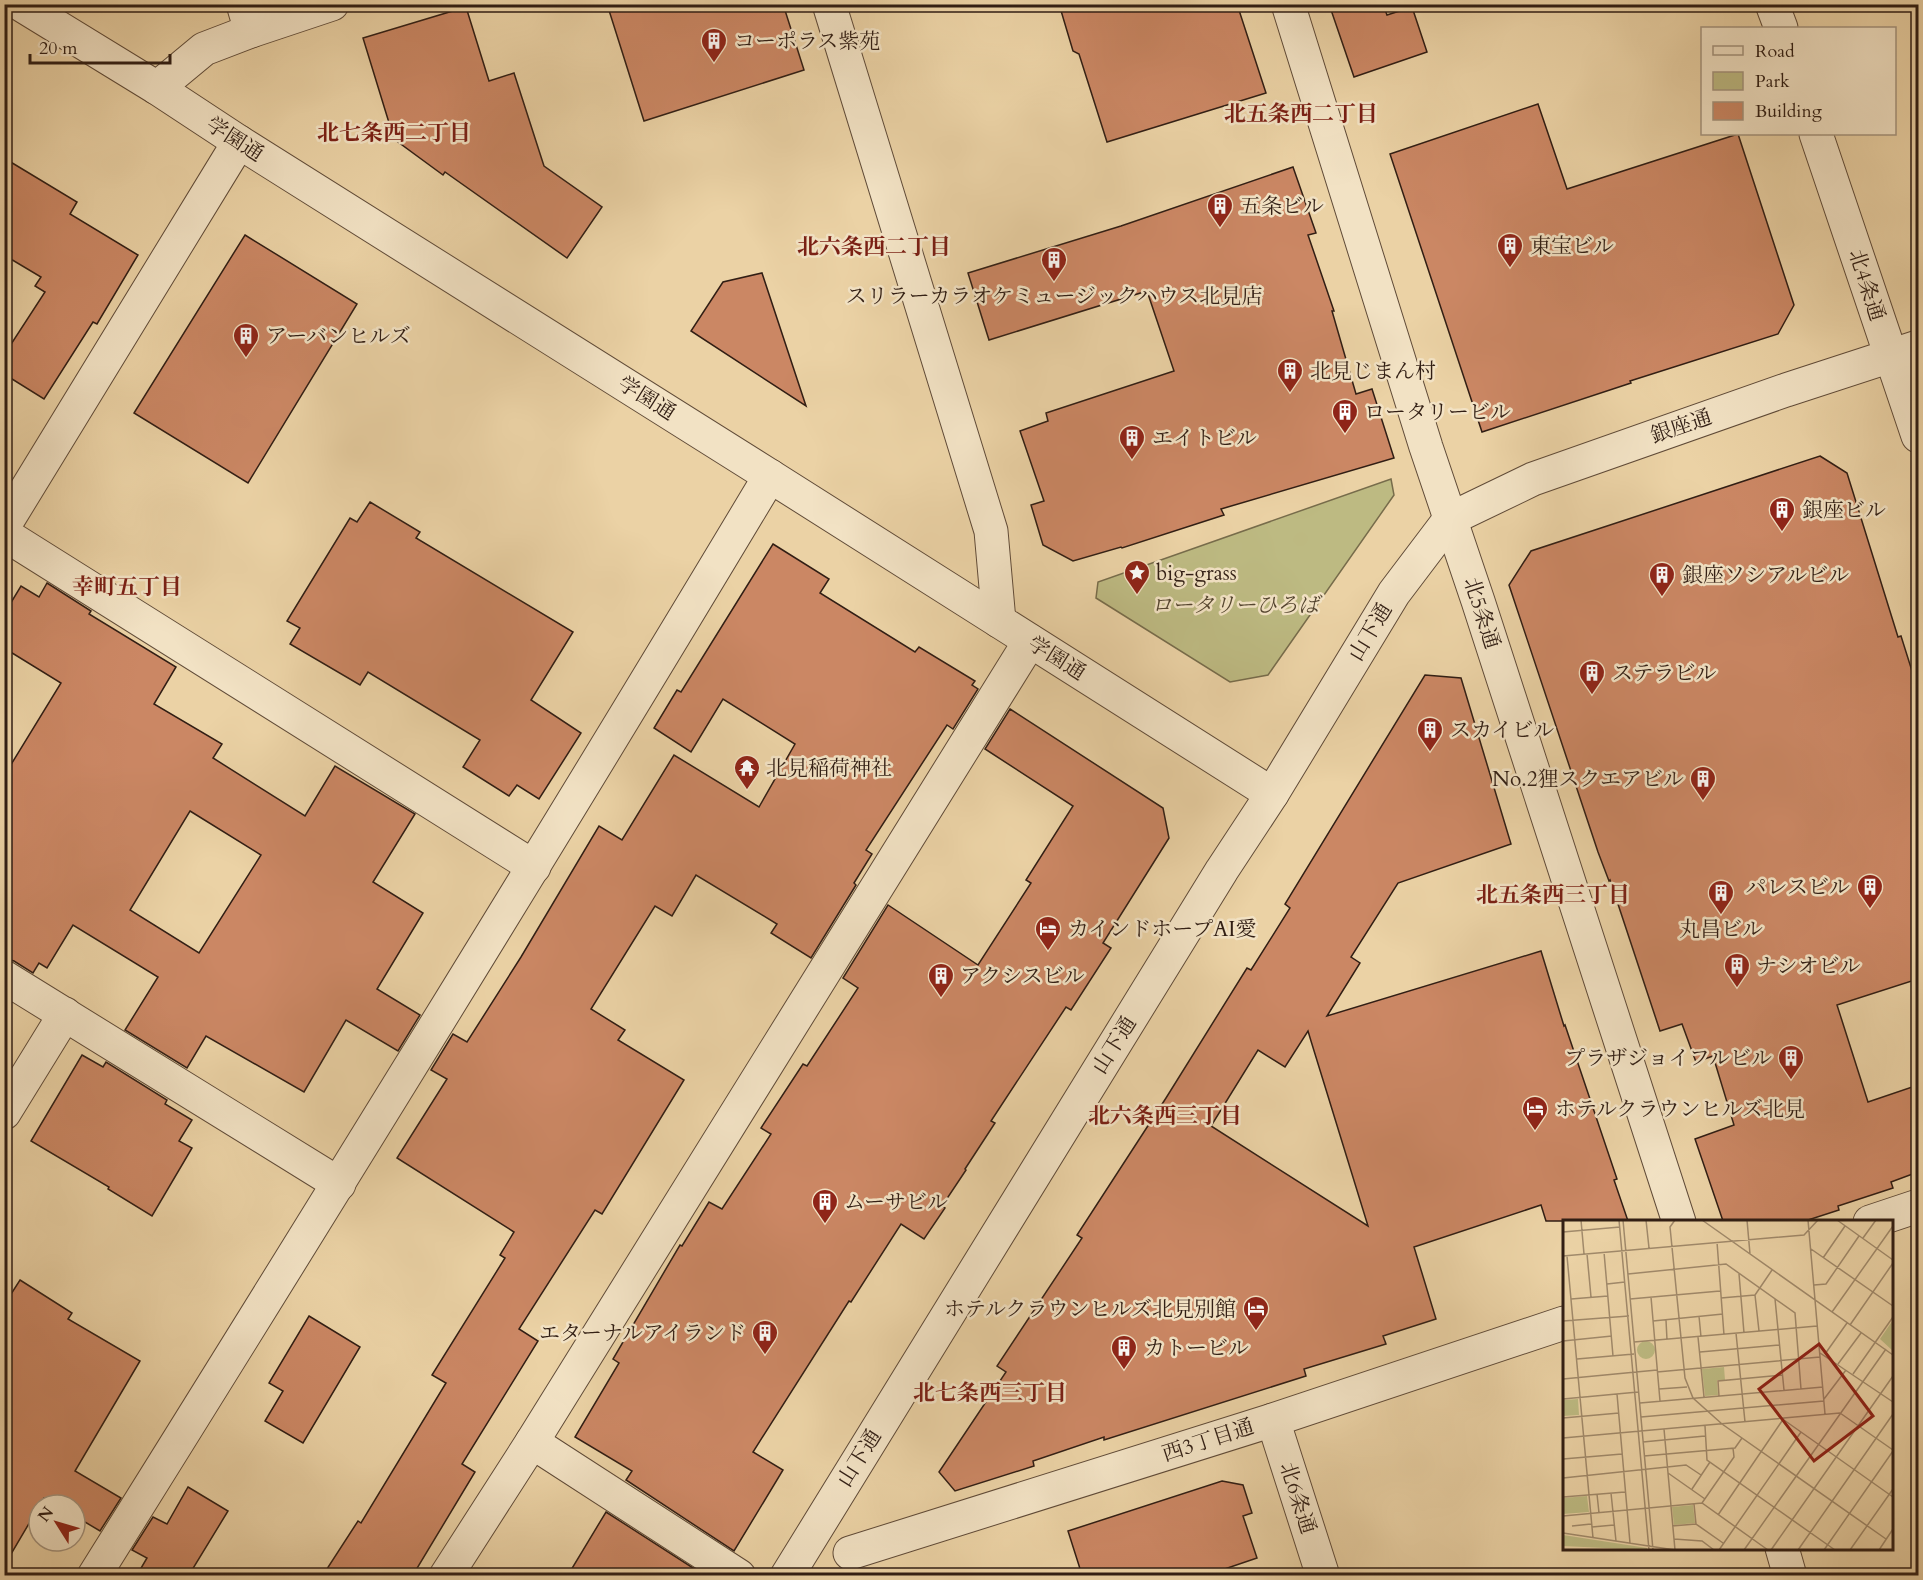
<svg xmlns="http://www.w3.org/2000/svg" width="1923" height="1580" font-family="Cardo,'Noto Serif JP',serif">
<rect width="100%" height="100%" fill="#ebd2a5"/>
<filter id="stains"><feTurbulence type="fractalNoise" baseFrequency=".00333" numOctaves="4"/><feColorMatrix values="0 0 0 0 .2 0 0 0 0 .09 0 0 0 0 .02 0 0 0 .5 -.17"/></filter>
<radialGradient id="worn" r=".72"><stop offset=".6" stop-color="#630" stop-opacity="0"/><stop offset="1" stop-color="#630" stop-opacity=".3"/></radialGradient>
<path fill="#bdba82" stroke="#776c4b" stroke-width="1.5" d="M1391,479l3,16 -126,180 -38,7 -134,-84 2,-16z"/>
<g fill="#cb8764" stroke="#311e14" stroke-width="1.5" fill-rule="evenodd">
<path d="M607,4h176l21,66 -160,51z"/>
<path d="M1059,4h178l29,89 -159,49 -28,-88 -6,-3z"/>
<path d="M1329,4h54l4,11 25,-8 15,45 -73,25z"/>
<path d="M466,7l23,74 25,-8 30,93 58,41 -35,51 -122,-86 -2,3 -49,-36 -31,-101z"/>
<path d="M1538,104l29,85 171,-55 56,171 -16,29 -148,47 1,2 -149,49 -92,-278z"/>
<path d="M4,158l73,44 -7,12 68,41 -41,69 -4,-2 -49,77 -40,-25v-19l41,-63 -10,-6 6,-9 -37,-22z"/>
<path d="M1293,167l23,66 -8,2 26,76h-2l24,83 16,-5 22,69 -173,51 3,6 -102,33 -1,-1 -48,14 -30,-16 -12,-40 13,-4 -24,-70 28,-10 -2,-8 128,-42 -27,-80 -158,49 -21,-67 153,-47z"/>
<path d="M245,235l112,69 -109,179 -114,-70z"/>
<path d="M762,273l44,133 -115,-75 32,-49z"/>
<path d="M1820,456l27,17 51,164 3,-1 17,54v289l-81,26 31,97 50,-17v87l-27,10 2,6 -55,18 1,4 -34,11h-82l-28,-82 39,-14 -21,-69 -17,6 -14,-38 -22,7 -50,-151 -1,1 -11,-29 -89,-267 22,-34z"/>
<path d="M370,502l50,30 -4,6 157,94 -42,68 50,33 -42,66 -22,-14 -8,11 -46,-29 17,-27 -112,-68 -8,13 -70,-41 10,-16 -13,-7 63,-103 7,4z"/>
<path d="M773,544l56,35 -9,14 95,59 4,-5 56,34 -3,4 6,4 -25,40 -6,-4 -81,125 6,4 -18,29 2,2 -45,73 -40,-25 6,-9 -81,-49 -24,41 -17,-10 -64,103 34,21 -7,10 66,40 -82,134 -7,-4 -76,119 19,12 -76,123 13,8 -62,103h-90l35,-54 3,2 85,-140 -14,-8 73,-117 -5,-3 14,-23 -117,-74 50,-79 -16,-9 22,-36 14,8 54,-85 78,-131 23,14 52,-85 85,52 36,-63 -72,-45 -32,53 -37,-24 23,-38 4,2z"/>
<path d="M47,583l44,28 -2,3 87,53 -22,37 68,40 -9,14 92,58 30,-50 80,48 -42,68 50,31 -46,76 43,26 -22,36 -52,-31 -42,72 -98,-56 -19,32 -62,-38 33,-53 -85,-52 -26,43 -8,-5 -6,10 -19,-12 -10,-3v-182l57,-93 -57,-35v-34l17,-28 18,11zM190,811l71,44 -62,98 -69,-43z"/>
<path d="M1425,675l36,3 50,166 -113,39 -47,74 9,6 -33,53 214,-65 23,75 1,-1 52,154 -3,1 14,41h-82l-5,-16 -127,42 22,72 -53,17 3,8 -82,25 2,7 -202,64v-3l-71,24 1,5 -79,25 -16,-19 67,-100 -9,-6 85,-128 -5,-3 89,-137 81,-130 4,2 39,-62 -5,-4zM1308,1031l3,10 57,185 -157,-100 47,-76 27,17z"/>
<path d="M1010,709l153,99 6,30 -66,105 8,5 -40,62 -5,-3 -75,114 4,2 -30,46 1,1 -24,36 3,2 -21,31 -23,-15 -50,78 -2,-1 -96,151 30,18 -49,81 -108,-71 6,-9 -57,-34 44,-74 -6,-4 67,-114 2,1 27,-44 13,7 49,-75 -10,-6 42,-64 4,2 51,-78 -15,-10 45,-73 90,60 53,-82 -5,-3 47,-74 -88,-57z"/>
<path d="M82,1055l21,12 3,-5 61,38 -2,4 27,16 -13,21 13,7 -40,68 -44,-27 1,-2 -78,-46z"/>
<path d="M20,1280l52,33 -4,6 72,42 -65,110 46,27 -21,33 -25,-15v-11h-19l-12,-7 -40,68v-261z"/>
<path d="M309,1316l51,31 -57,96 -38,-22 18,-30 -14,-8z"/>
<path d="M1222,1481l21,4 9,28 -9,3 14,42 -50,17h-125l-14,-44z"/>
<path d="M188,1487l40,24 -39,64h-52l10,-17 -15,-8 21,-33 14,7z"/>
<path d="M606,1512l98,63h-136z"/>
</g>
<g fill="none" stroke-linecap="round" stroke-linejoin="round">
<defs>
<g id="minor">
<path d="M20,4l137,84 82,54 531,334 502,318"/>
<path d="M243,4l8,27"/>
<path d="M829,4l162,527 8,90"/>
<path d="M1288,4l138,443 52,154 201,621"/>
<path d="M1772,4l9,24"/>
<path d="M157,88l47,-39 47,-18 81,-27"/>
<path d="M1816,134l102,302"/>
<path d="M4,526l235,-384"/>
<path d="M4,534l530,333"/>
<path d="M4,977l335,207"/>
<path d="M4,1113l61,-99"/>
<path d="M1870,1222l48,-16"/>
<path d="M1273,1420l50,156"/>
<path d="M532,1442l207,134"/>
<path d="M1782,1548l8,28"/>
<path d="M850,1553l423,-133 291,-97"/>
<path d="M94,1576c228,-365 455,-731 676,-1100"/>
<path d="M446,1576l86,-134 498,-801"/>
<path d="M787,1576l435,-706 50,-76 122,-201 56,-74 83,-40 253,-89 132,-43"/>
</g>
</defs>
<use href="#minor" stroke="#604b38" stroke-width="35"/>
<use href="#minor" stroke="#f2e2c4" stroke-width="33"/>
</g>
<defs>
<symbol id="building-pin" viewBox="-11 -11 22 30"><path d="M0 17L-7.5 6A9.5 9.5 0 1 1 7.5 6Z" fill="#8f2418" stroke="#f2e2c4"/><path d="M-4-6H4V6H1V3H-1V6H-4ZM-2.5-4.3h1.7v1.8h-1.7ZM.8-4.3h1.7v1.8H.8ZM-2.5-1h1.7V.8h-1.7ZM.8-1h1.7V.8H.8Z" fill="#fff"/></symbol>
<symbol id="sight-pin" viewBox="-11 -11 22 30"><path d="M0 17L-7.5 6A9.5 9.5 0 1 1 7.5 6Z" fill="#8f2418" stroke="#f2e2c4"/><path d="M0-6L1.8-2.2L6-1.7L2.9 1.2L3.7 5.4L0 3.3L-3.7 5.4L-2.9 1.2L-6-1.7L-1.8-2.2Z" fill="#fff"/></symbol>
<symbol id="temple-pin" viewBox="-11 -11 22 30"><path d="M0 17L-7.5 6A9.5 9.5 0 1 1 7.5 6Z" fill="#8f2418" stroke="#f2e2c4"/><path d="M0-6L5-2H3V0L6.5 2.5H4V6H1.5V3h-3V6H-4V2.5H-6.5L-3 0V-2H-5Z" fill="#fff"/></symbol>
<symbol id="hotel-pin" viewBox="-11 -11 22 30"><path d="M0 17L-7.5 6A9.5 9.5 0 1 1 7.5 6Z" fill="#8f2418" stroke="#f2e2c4"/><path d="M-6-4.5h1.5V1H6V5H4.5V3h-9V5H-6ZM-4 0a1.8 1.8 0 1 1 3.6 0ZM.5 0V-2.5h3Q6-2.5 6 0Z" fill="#fff"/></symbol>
</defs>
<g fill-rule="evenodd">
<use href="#building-pin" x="699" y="26" width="30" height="40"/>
<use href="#building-pin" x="1205" y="191" width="30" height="40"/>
<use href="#building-pin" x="1495" y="231" width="30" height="40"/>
<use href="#building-pin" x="1039" y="245" width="30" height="40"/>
<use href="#building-pin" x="231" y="321" width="30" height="40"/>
<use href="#building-pin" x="1275" y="356" width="30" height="40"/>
<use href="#building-pin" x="1330" y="397" width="30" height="40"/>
<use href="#building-pin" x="1117" y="423" width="30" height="40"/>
<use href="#building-pin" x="1767" y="495" width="30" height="40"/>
<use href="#sight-pin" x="1122" y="558" width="30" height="40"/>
<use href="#building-pin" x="1647" y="560" width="30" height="40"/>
<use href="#building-pin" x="1577" y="658" width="30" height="40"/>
<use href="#building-pin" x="1415" y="715" width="30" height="40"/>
<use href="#temple-pin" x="732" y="753" width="30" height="40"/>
<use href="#building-pin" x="1688" y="764" width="30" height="40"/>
<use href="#building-pin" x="1855" y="872" width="30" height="40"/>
<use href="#building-pin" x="1706" y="878" width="30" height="40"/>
<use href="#hotel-pin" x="1033" y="914" width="30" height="40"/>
<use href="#building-pin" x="1722" y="951" width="30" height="40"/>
<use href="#building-pin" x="926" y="961" width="30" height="40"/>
<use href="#building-pin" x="1776" y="1043" width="30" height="40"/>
<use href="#hotel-pin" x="1520" y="1094" width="30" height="40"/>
<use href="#building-pin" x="810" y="1187" width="30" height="40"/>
<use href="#hotel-pin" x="1241" y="1294" width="30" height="40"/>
<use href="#building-pin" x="750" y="1318" width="30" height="40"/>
<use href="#building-pin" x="1109" y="1333" width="30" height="40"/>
</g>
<g text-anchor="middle" stroke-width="5" stroke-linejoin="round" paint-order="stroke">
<g font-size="21" fill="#311e14" stroke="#f2e2c4" text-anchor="start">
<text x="734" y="48">コーポラス紫苑</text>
<text x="1240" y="213">五条ビル</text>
<text x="1530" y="253">東宝ビル</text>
<text x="1054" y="303" text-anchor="middle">スリラーカラオケミュージックハウス北見店</text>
<text x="266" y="343">アーバンヒルズ</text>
<text x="1310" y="378">北見じまん村</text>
<text x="1364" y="419">ロータリービル</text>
<text x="1152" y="445">エイトビル</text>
<text x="1802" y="517">銀座ビル</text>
<text x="1156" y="580">big-grass</text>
<text x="1682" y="582">銀座ソシアルビル</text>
<text x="1612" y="680">ステラビル</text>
<text x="1450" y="737">スカイビル</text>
<text x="766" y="775">北見稲荷神社</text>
<text x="1684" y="786" text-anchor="end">No.2狸スクエアビル</text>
<text x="1850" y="894" text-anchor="end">パレスビル</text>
<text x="1068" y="936">カインドホープAI愛</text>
<text x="1721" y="936" text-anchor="middle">丸昌ビル</text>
<text x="1756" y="973">ナシオビル</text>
<text x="960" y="983">アクシスビル</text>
<text x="1772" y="1065" text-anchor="end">プラザジョイフルビル</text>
<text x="1555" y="1116">ホテルクラウンヒルズ北見</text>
<text x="844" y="1209">ムーサビル</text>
<text x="1236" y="1316" text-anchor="end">ホテルクラウンヒルズ北見別館</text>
<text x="746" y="1340" text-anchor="end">エターナルアイランド</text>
<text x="1144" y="1355">カトービル</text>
</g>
<g font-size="21" fill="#311e14" stroke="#f2e2c4">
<text transform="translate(235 139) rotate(33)" y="7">学園通</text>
<text transform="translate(1867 285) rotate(72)" y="7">北4条通</text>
<text transform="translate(647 398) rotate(32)" y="7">学園通</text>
<text transform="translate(1681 426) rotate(-19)" y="7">銀座通</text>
<text transform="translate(1482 613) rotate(72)" y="7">北5条通</text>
<text transform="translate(1370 632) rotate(-59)" y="7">山下通</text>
<text transform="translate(1057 658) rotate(32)" y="7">学園通</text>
<text transform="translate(1114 1045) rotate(-58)" y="7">山下通</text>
<text transform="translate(1208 1440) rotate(-18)" y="7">西3丁目通</text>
<text transform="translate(859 1458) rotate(-58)" y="7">山下通</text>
<text transform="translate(1298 1498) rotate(72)" y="7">北6条通</text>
</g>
<g font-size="21" font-style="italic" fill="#544530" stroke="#f2e2c4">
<text x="1235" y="612">ロータリーひろば</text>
</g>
<g font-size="22" font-weight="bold" fill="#7a1f14" stroke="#f2e2c4">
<text x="1301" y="121">北五条西二丁目</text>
<text x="394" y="140">北七条西二丁目</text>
<text x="874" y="254">北六条西二丁目</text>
<text x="127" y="594">幸町五丁目</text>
<text x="1553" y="902">北五条西三丁目</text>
<text x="1165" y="1123">北六条西三丁目</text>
<text x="990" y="1400">北七条西三丁目</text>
</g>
</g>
<g transform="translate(1563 1220)">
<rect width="330" height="330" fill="#ebd2a5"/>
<path d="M330,100v31l-13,-12zM74 130a9 9 0 1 1 18 0a9 9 0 1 1-18 0ZM161,147l1,13h-8l1,15 -13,1 -3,-27zM15,179l1,16 -16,1v-16zM24,276l2,16 -26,2v-16zM130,285l2,18 -21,2 -2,-18zM0,315l84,13v2l-84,-4z" fill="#bdba82"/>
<path fill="none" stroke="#a18a6b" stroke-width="1.5" d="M18,0l3,34M56,0l30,330M60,0l30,330M83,0l3,28M112,0l-5,7 15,151 8,20 29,26 164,115M139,0l191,135M184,0l3,34M245,0l17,194M274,0l56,40M0,12l57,-5M300,18l13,-18M154,22l7,93M248,29l82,57M41,32l9,104M24,34l4,43M0,36l241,-21 14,-15M4,36l26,282M260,38l22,-32M65,54l98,-10 69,49 6,76M176,54l5,59M44,64l18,-2M251,65l12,-1 33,-48M88,77l9,104M158,78l34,-3M8,79l37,-3M67,79l90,-8M212,79l9,91M269,92l61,-86M136,96l2,21M103,100l1,20M0,101l66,-5M90,101l70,-7M287,105l43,-62M196,111l-4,-36 17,-25M173,113l9,89M135,117l6,60M0,121l49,-5M71,122l183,-16M137,132l79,-7M257,133l73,49M262,134l22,-31M14,139l57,-5M275,144l23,-31M94,152l163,-15M290,154l40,-57M0,159l94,-9M96,169l28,-2M54,174l13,149M156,176l-1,-15 64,-6M0,179l75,-7M261,179l22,-29M77,183l183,-16M277,193l53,37M78,197l183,-16M0,198l56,-5M221,200l109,77M142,206l2,34 128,90M101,209l11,121M0,218l277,-25M80,222l62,-6M81,236l91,-8 7,-10M0,239l59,-5M105,253l37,26M0,258l123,-13 15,10M129,269l18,-27M48,273l5,48M34,274l2,19M0,277l62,-5M139,283l32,-46 -1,-9M131,284l2,20 27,19M155,295l66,-97M0,296l139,-13 66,47M9,306l19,-2M109,306l24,-2M29,307l22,-2M0,313l112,17M111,319l28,2 12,9M156,330l82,-118M181,330l142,-201M208,330l122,-174M235,330l95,-136M261,330l69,-99M287,330l43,-61M316,330l14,-21"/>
<path fill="#8f2418" fill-opacity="0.15" stroke="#8f2418" stroke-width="3" d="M256,124l54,72 -59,45 -55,-72z"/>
<rect width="330" height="330" fill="none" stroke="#311e14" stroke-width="3"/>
</g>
<rect width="1923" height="1580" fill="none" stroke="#ebd2a5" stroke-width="24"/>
<rect x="6" y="6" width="1911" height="1568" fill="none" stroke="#311e14" stroke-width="3"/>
<rect x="12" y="12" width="1899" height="1556" fill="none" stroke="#311e14" stroke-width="1.5"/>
<rect x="1701" y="27" width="195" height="108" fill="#f2e2c4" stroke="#a5947e" stroke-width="1.5"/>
<rect x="1713" y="46" width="30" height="9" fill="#f2e2c4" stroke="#a5947e" stroke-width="1.5"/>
<text x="1755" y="57" font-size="18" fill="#311e14">Road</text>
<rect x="1713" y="72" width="30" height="18" fill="#bdba82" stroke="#a5947e" stroke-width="1.5"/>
<text x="1755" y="87" font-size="18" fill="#311e14">Park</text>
<rect x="1713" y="102" width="30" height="18" fill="#cb8764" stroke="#a5947e" stroke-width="1.5"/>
<text x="1755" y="117" font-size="18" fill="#311e14">Building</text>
<g transform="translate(57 1523) rotate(307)"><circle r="28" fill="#f2e2c4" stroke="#a5947e" stroke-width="1.5"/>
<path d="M0-4.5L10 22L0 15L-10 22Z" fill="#8f2418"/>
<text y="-9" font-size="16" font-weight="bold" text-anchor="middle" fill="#311e14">N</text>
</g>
<path d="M30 54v9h140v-9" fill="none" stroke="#311e14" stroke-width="3"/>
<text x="39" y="54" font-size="18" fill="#311e14" stroke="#f2e2c4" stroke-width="4.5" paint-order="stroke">20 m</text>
<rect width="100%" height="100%" filter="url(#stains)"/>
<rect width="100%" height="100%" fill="url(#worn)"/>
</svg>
